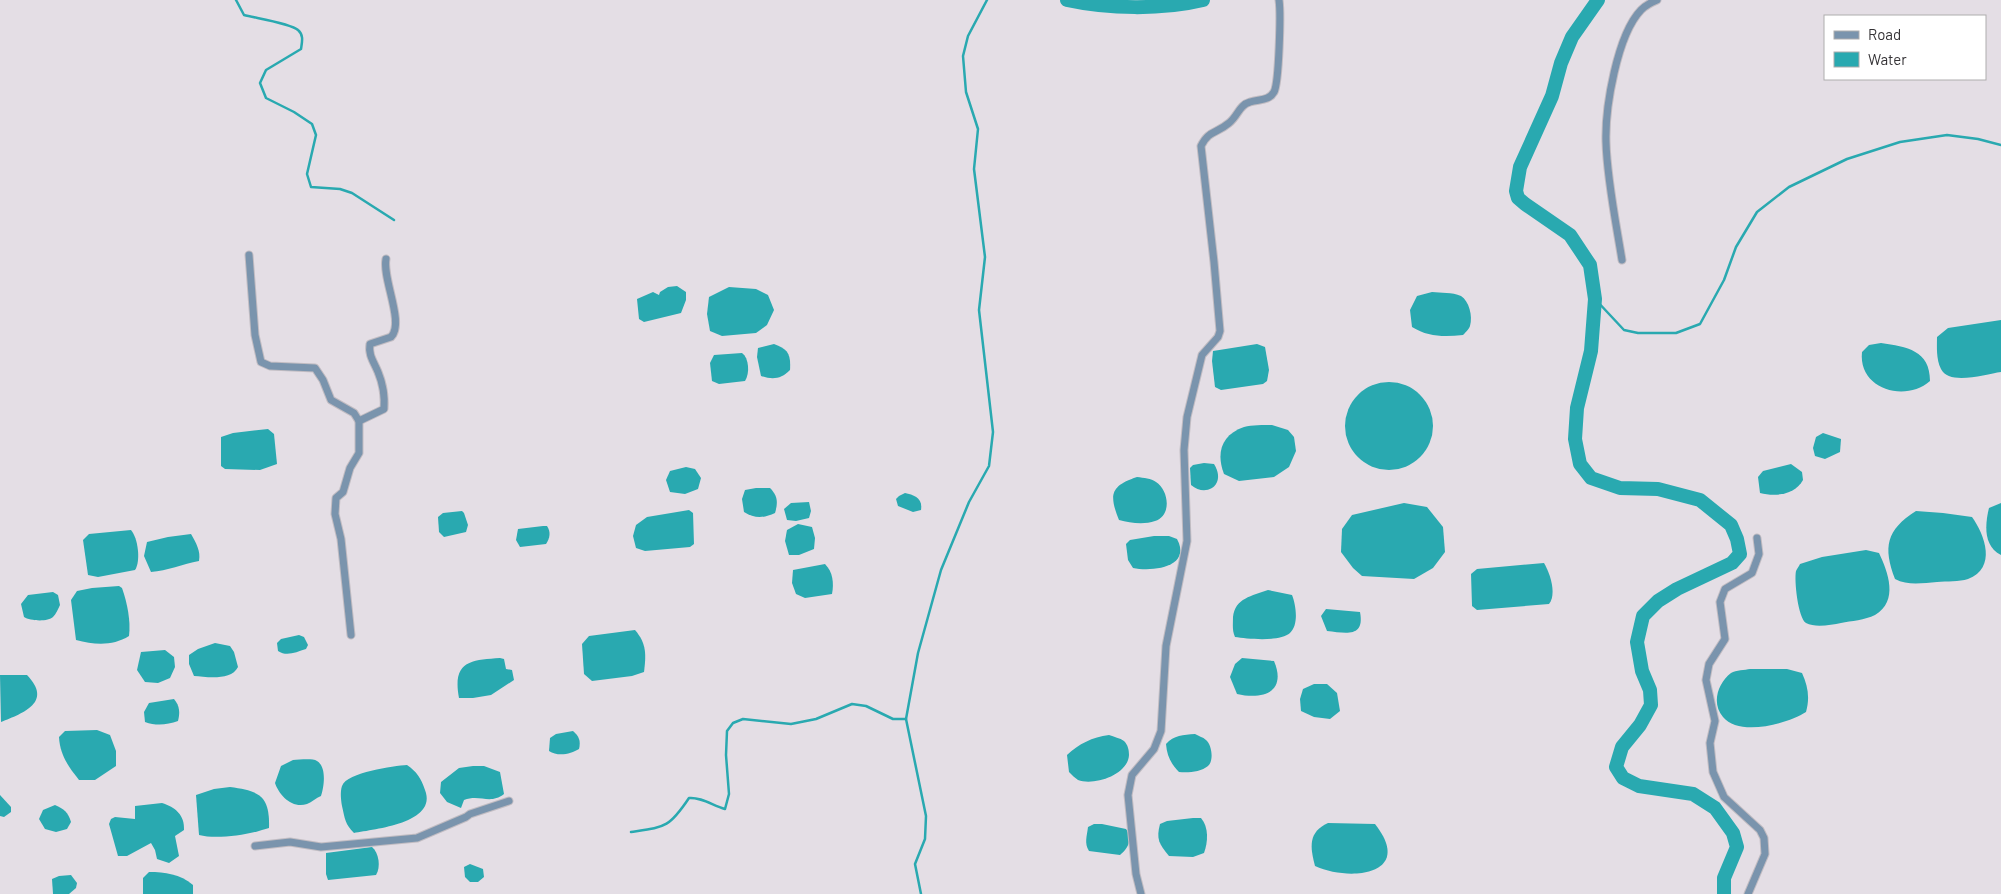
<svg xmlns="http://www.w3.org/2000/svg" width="2001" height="894" font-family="Barlow,sans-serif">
<rect width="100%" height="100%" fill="#e4dee5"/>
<g fill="#29a9b0">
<path d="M677,286l9,6v8l-5,13 -37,9 -5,-3 -2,-20 16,-7 6,3 1,-3 8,-5z"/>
<path d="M729,287l27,2 12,6 6,15 -7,15 -11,8 -34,3 -12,-5 -3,-17 2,-17z"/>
<path d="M1432,292c9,1 20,0 29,4 8,5 12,20 9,30 -1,3 -5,7 -7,9 -19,2 -35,2 -51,-8l-2,-17 7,-14z"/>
<path d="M2001,320v52c-15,2 -52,14 -60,-3 -5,-10 -4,-22 -4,-32l11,-9z"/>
<path d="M1881,343c26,4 49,7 49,38 -25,22 -72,8 -68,-29l7,-7z"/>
<path d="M774,344c14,5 17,10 16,26 -9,9 -17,10 -29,6l-4,-19 1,-9z"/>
<path d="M1257,344l8,3 4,23 -2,11 -4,3 -42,6 -6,-3 -3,-26 1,-10z"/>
<path d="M742,353c7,5 8,20 3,28l-26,3 -7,-3 -2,-18 4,-8z"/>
<circle cx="1389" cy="426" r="44"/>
<path d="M1272,425l16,5 6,7 2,14 -7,16 -15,10 -35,4 -15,-7c-8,-21 -3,-39 20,-47 8,-2 19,-2 28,-2z"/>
<path d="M268,429l6,5 3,30 -17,6 -35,-1 -4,-3v-29l12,-4z"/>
<path d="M1823,433l18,6 -1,13 -15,7 -10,-3 -2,-8 3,-11z"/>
<path d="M1204,463l10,1c13,21 -8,34 -23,21l-1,-17 3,-3z"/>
<path d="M1791,464l11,8 1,8c-8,15 -28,17 -43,13l-2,-16 5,-6z"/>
<path d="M686,467l9,2 6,9 -3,11 -13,5 -15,-2 -4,-12 4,-9z"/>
<path d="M1137,477c7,1 14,1 19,5 13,8 16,34 -1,39 -11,4 -25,2 -36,-1 -10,-25 -9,-34 18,-43z"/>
<path d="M756,488h14c8,8 8,15 5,25 -11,5 -20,6 -31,-1l-2,-13 3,-9z"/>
<path d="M905,493c9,2 18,5 16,17l-8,2 -15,-6 -2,-7 3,-3z"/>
<path d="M809,502l2,9 -2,7 -13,3 -9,-1 -3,-11 7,-6z"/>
<path d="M1404,503l23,4 16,20 2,25 -12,16 -19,11 -52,-3 -9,-8 -12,-16 1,-23 10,-14z"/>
<path d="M2001,503v52c-18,-9 -16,-31 -12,-47z"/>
<path d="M689,510l4,3 1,31 -4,3 -45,4 -9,-3 -3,-12 3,-11 11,-8z"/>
<path d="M462,511l2,2 4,12 -2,7 -22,5 -5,-5 -1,-15 5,-4z"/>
<path d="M1916,511l27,2 29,4c13,18 25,51 -4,62 -9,3 -21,2 -31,3 -14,1 -29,4 -42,-3 -12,-32 -9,-49 21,-68z"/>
<path d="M798,524l14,3 3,11 -1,11 -15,6h-10l-4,-14 2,-11z"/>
<path d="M543,526h4c4,6 3,12 -1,18l-26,3 -4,-7 2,-11z"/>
<path d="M131,530c7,8 10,31 4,40l-37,7 -10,-2 -5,-35 6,-6z"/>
<path d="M191,534c5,9 10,17 8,27 -16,3 -32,10 -48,11l-7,-16 3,-14 21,-5z"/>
<path d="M1154,536h15l8,3c15,28 -24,33 -44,29l-5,-8 -2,-16 4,-4z"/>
<path d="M1866,550l13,3c9,19 20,48 -4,62 -10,5 -24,6 -34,8 -10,2 -26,5 -35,0 -8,-5 -12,-43 -10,-52 1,-2 3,-5 4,-7l22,-7z"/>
<path d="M1544,563c6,10 13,31 5,41l-72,6 -5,-4 -1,-32 6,-5z"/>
<path d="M825,564c8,8 9,19 7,30l-27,4 -9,-4 -4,-11 1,-13z"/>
<path d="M119,586l3,2c5,14 9,33 7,48 -16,10 -34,9 -53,4l-5,-40 6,-9 15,-3z"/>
<path d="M1268,590l24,5c4,10 7,30 -2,38 -10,9 -42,6 -55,4 -3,-7 -2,-12 -2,-20 2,-19 19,-21 35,-27z"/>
<path d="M53,592l5,3 2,10c-2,4 -4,9 -7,12 -5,5 -23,4 -29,0l-3,-13 7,-9z"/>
<path d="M1326,609l34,3c5,26 -14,21 -33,19l-6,-15z"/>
<path d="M635,630c12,14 11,25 9,42l-12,4 -40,5 -8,-7 -2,-30 7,-8z"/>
<path d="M299,635l5,2 4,8 -2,4c-10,3 -19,8 -28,2l-1,-8 4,-4z"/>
<path d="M215,643l15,3 4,6 4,15c-7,14 -31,10 -44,9l-5,-12v-9l9,-6z"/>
<path d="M165,650l9,7 1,10 -5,11 -12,5 -13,-1 -8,-12 4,-18z"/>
<path d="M500,658l4,1 2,10 6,1 2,10 -23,15 -18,3h-14c-7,-37 12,-38 41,-40z"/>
<path d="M1242,658l32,3c13,31 -11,39 -37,33l-7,-17 5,-13z"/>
<path d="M1750,669h37l15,4c6,13 8,25 4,39 -19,12 -67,25 -83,5 -12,-14 -5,-34 8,-44 5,-3 14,-3 19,-4z"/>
<path d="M0,675h27c26,27 -3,38 -26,47z"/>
<path d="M1314,684h13l10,9 3,18 -10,8 -16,-2 -13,-6 -1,-12 3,-10z"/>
<path d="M174,699c6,7 6,14 4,22 -11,4 -22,5 -33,1l-1,-10 5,-9z"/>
<path d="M97,730l13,5 6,16v15l-21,14h-16c-11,-14 -19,-25 -20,-43l6,-6z"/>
<path d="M573,731c6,5 8,10 6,18 -8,5 -21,8 -30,2l1,-13 6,-4z"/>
<path d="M1195,734c3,2 8,3 11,6 6,5 8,21 2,26 -7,6 -20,7 -29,6 -8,-8 -12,-16 -13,-28 8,-9 17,-9 29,-10z"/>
<path d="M1109,735c5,2 11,3 15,6 4,4 5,9 5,14 -1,20 -35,31 -51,25 -3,-2 -6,-5 -9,-8l-2,-17c12,-11 25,-18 42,-20z"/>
<path d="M293,760c6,0 19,-2 24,1 10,6 7,26 4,35 -5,2 -9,6 -14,8 -15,5 -28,-9 -32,-21l6,-17z"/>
<path d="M407,765c10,7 14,13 18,25 13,33 -50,39 -71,43 -9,-9 -9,-14 -12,-27 -1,-6 -2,-14 0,-20 5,-14 52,-20 65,-21z"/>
<path d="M473,766h11l16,6 4,22c-14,11 -24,0 -40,6l-3,8 -14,-6 -7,-9 1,-11 18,-14z"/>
<path d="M230,787c29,4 40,8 39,41 -18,6 -51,12 -70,7l-3,-40 18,-6z"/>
<path d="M0,795l11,12v5l-7,5 -4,-1z"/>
<path d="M162,803c13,4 23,12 22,27l-9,6 4,20 -10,7 -12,-4 -2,-9 -4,-7 -24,13h-9l-9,-32 2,-5 4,-2 20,2v-13z"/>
<path d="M55,805c9,4 13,7 16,17l-4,7 -11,3 -11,-3 -6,-10 4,-9z"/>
<path d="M1193,818h8c8,9 7,24 3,35l-11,4 -24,-1c-10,-12 -13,-17 -9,-32l7,-3z"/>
<path d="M1328,823l47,1c40,51 -25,58 -60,42 -5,-19 -7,-34 13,-43z"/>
<path d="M1094,824h8l24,5c7,10 2,20 -6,26l-31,-4c-5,-8 -2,-15 -1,-24z"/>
<path d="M372,847c7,6 9,20 4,28l-48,5 -2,-6v-21z"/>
<path d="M470,864l13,5 1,8 -6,5h-8l-5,-5 -1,-10z"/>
<path d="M149,872c16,0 31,2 44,13v9h-50v-16z"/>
<path d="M71,875l6,8 -1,5 -7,6h-16l-1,-15 7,-3z"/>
</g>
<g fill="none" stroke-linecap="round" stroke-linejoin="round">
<g stroke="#29a9b0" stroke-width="2.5">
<path d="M236,0l8,15c11,3 46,8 54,15 6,5 4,12 3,19l-35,21 -6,13 6,15 28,14 18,12 4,11 -9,39 4,13 29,2 12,4 42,27"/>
<path d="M1595,299l29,31 14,3h38l24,-9 24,-44 12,-33 21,-35 32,-25 58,-28 53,-17 47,-7 31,4 23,6"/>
<path d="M631,832c34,-5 38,-4 58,-34 12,-1 23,7 36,11l4,-15 -3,-39 1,-24 6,-8 10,-4 48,5 25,-5 36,-15 14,2 27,13h13"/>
<path d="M921,894l-6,-30 10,-25 1,-23 -20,-97 12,-66 23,-83 28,-68 20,-36 4,-34 -14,-122 6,-53 -11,-88 4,-40 -12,-37 -3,-36 5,-20 19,-36"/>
</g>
<g stroke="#29a9b0" stroke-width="14">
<path d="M1067,0c41,9 95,10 136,0"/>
<path d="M1598,0l-26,37 -11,26 -9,33 -32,71 -4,24 2,7 7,6 45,31 20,30 5,34 -4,52 -14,57 -2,31 5,25 11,14 29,10 38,1 42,11 31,25 6,14 3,15 -8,9 -55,26 -19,12 -15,15 -6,26 5,29 8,19 1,15 -11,20 -18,22 -6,20 7,11 16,8 54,8 22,14 18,25 4,14 -13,31v16"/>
</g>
<defs>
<g id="street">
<path d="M249,255l6,80 6,27 9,4 45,2 8,12 8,20 23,13 5,8v32l-9,15 -7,24 -7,6 -1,16 6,25 10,96"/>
<path d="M1622,260c-6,-37 -15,-81 -16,-118 -1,-34 11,-107 35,-132 4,-4 11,-8 16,-10"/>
<path d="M359,421l25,-12c1,-13 -1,-25 -6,-37 -4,-10 -10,-17 -8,-28l21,-7c14,-14 -9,-58 -5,-78"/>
<path d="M255,846l35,-4 31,5 96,-9 49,-21 4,-3 39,-13"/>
<path d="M1141,894l-5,-20 -8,-79 4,-20 22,-26 7,-18 5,-85 21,-105 -3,-91 3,-33 15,-62 16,-18 2,-6 -6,-69 -13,-116c8,-16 15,-12 28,-23 9,-7 10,-18 21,-21 9,-3 19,-1 24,-10 5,-9 7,-79 5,-92"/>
<path d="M1748,894l17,-40 -1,-16 -4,-8 -36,-33 -11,-25 -3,-29 5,-22 -9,-41 3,-16 16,-25 -5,-37 5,-13 27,-16 7,-19 -2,-16"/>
</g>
</defs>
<use href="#street" stroke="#c1bcc2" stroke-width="9"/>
<use href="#street" stroke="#7a94ad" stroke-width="7"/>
</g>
<rect x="1824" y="15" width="162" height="65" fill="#ffffff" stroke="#aeadae"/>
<rect x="1834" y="31" width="25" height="8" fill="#7a94ad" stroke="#aeadae"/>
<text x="1868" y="40" font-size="15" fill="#343235">Road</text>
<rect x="1834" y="52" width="25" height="15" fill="#29a9b0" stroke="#aeadae"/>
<text x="1868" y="65" font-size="15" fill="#343235">Water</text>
</svg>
